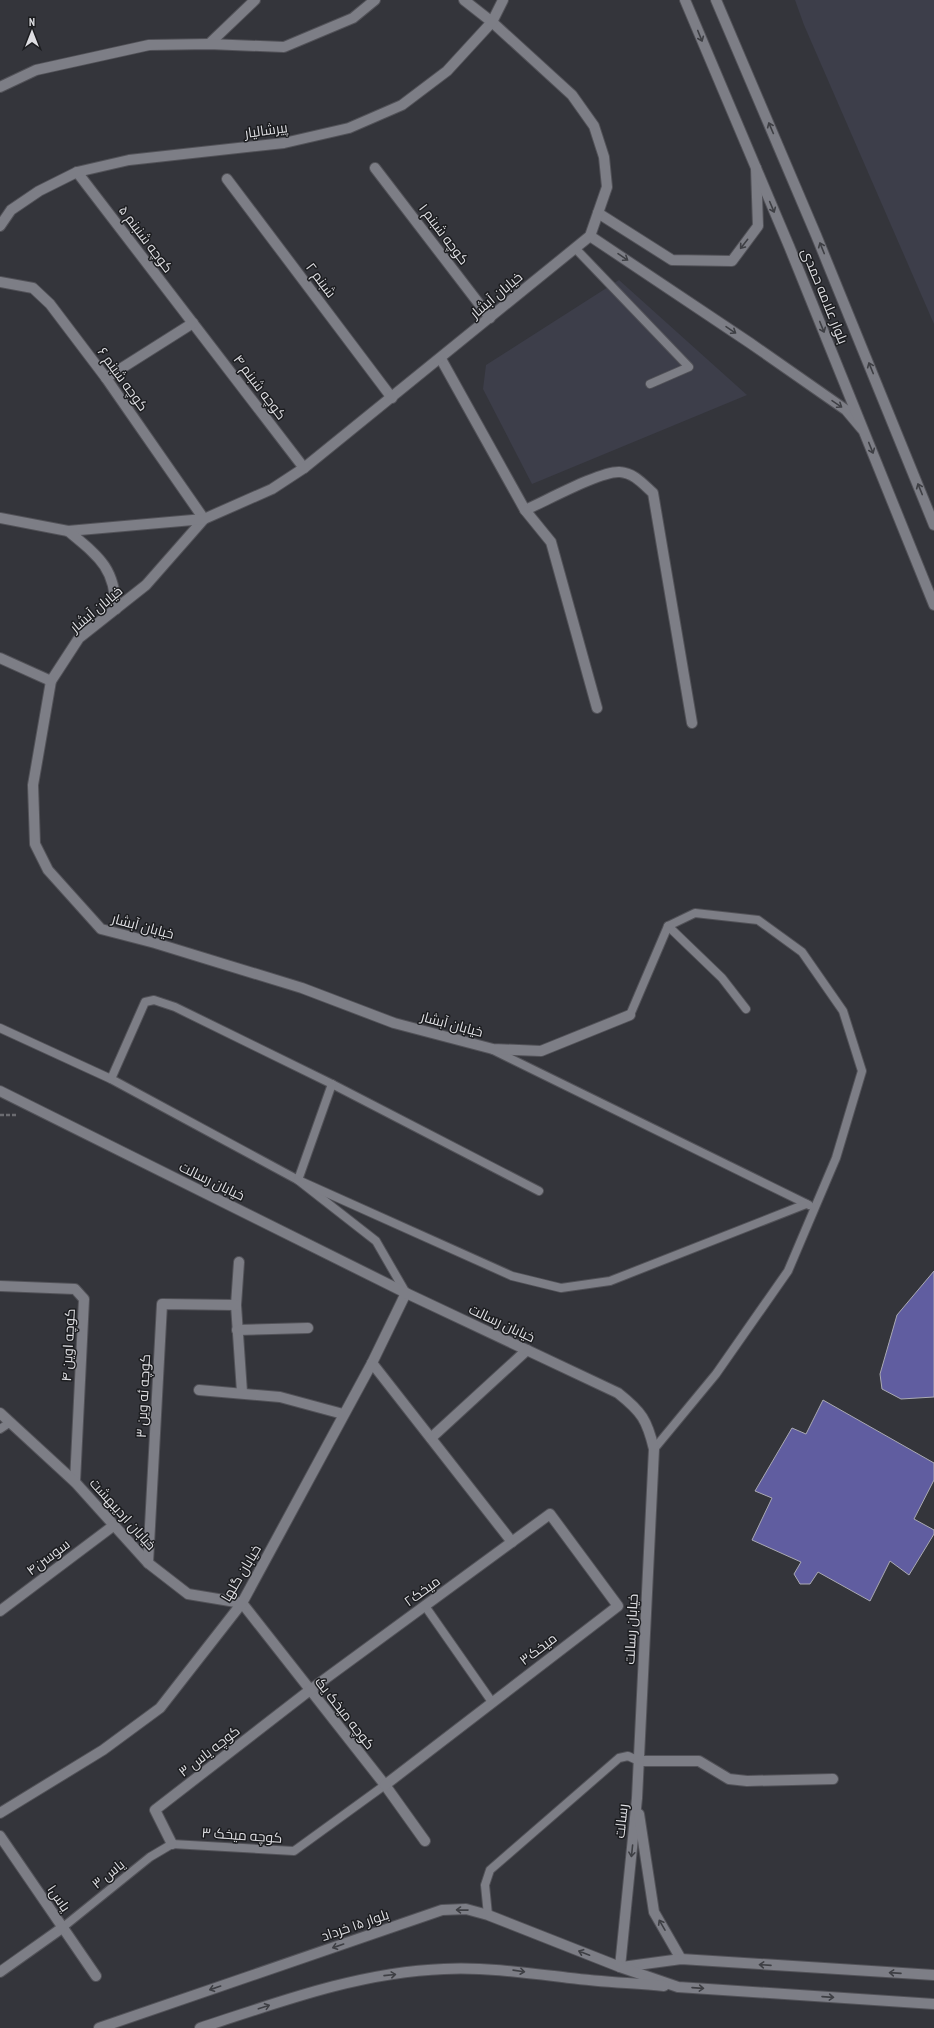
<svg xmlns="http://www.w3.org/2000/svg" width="934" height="2028" font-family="'PT Sans Narrow',Cairo,sans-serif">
<rect width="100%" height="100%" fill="#34353b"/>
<g fill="#3d3e4a">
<path d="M795,0h139v324l-130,-299z"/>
<path d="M619,280l128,115 -215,89 -49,-95 3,-24z"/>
</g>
<g fill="#605da0" stroke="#aaaab3">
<path d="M934,1271v126l-33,2 -19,-10 -2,-15 17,-59z"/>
<path d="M823,1400l111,63v17l-20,39 20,11v4l-25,41 -19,-14 -20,40 -52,-29 -8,12h-10l-6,-10 7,-12 -49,-22 20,-42 -17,-7 37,-63 14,6z"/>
</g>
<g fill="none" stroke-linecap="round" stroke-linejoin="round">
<defs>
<g id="lane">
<path d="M575,248l114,119 -39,17"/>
<path d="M668,926l54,52 24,31"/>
<path d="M630,1015l38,-89 27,-13 63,7 44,32 41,59 19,60 -26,87 -48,113 -72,103 -62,75"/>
<path d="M0,1028l111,51 187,101 78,61 30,52"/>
<path d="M493,1050l316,155"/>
<path d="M111,1079l34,-77 9,-2 21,7 157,77 207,107"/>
<path d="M332,1084l-34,96 214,96 49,12 49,-7 196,-77"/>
<path d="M0,1429l9,-6"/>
<path d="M425,1606l67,96"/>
<path d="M488,1915l-3,-30 5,-15 129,-112 9,-2 11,5"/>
<path d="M62,1928l88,-71 22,-13 122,7 91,-66"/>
</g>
<g id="street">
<path d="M209,44l46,-44"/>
<path d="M0,87l36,-17 113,-25 60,-1 75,3 69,-29 22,-18"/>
<path d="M375,168l115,150"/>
<path d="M77,172l227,296"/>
<path d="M227,179l165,219"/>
<path d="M598,213l74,47 60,1 26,-35 -2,-58"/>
<path d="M590,236l160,107 96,67 16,19"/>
<path d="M0,282l33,6 17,16 56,74 98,141 -58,66 -67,53 -28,43 -18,104 2,59 13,26 53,59 54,14 147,45 92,35 99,26 48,2 89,-36"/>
<path d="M441,359l84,151c19,-8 77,-40 95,-38 14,1 23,12 33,21l39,230"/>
<path d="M106,378l87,-55"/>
<path d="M525,510l26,32 46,166"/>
<path d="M0,518l68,13 136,-12 68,-30 32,-21 286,-232 17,-49 -3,-30 -10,-31 -22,-31 -80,-73 -28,-22"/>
<path d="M68,531c30,25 47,36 48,78"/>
<path d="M0,658l51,23"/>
<path d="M239,1262l-3,43 6,87"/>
<path d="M0,1286l75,3 9,10 -9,183"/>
<path d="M237,1330l71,-2"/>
<path d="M372,1363l140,179"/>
<path d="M199,1390l81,7 63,17"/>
<path d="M0,1413l75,69 73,81 40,31 54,9 143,182 40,56"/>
<path d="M431,1438l96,-88"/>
<path d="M148,1563l14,-259 74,1"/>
<path d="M0,1611l113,-85"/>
<path d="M639,1761h60l30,18 18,2 86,-2"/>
<path d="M0,1813l103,-63 57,-42 82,-105 130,-240 34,-70"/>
<path d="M0,1836l96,140"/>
<path d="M172,1844l-17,-34 155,-120 240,-176 68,92 -233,179"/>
<path d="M0,1972l62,-44"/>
</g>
<g id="secondary">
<path d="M685,0l104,246 145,359"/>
<path d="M716,0l100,235 118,290"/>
<path d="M0,226l11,-16 28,-19 38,-19 52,-12 155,-17 65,-15 53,-23 45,-34 45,-49 11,-22"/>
<path d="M0,1091l406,202 212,100c24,19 29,27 36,56l-17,349 -17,169"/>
<path d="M639,1814l15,98 27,47"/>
<path d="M622,1967l59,-8 253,16"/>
<path d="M99,2028l343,-118 24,-1 22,6 132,52 58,20 256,17"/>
<path d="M200,2028c79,-26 160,-56 244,-59 42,-2 84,4 126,9 31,4 62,5 94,8"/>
</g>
</defs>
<use href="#lane" stroke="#525258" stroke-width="10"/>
<use href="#street" stroke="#525258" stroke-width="12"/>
<use href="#secondary" stroke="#525258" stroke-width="12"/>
<path stroke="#6b6c71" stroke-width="2.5" stroke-dasharray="4 2" stroke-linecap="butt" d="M0,1115h17"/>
<use href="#lane" stroke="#7d7e86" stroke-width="8"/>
<use href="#street" stroke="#7d7e86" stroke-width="10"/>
<use href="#secondary" stroke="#7d7e86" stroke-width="10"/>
</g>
<defs><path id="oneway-shaft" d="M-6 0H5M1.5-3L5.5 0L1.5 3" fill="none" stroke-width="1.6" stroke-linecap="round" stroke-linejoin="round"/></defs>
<g stroke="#3e3f44">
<use href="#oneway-shaft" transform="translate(700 36) rotate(68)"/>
<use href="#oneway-shaft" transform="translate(771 128) rotate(-113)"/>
<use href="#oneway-shaft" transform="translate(772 207) rotate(67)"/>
<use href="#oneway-shaft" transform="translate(744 244) rotate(128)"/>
<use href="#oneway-shaft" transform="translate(822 248) rotate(-112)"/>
<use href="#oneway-shaft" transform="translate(623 257) rotate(34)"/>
<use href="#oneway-shaft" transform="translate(822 327) rotate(68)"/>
<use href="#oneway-shaft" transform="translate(731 330) rotate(34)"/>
<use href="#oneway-shaft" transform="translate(871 368) rotate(-112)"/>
<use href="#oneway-shaft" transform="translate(837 404) rotate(34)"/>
<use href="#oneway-shaft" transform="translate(871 448) rotate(68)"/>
<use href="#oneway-shaft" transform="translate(920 489) rotate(-112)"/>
<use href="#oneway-shaft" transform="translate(632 1851) rotate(96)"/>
<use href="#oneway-shaft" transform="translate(462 1910) rotate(-179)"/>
<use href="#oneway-shaft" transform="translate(662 1925) rotate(-120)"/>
<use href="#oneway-shaft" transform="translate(338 1946) rotate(161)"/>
<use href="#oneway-shaft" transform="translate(584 1953) rotate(-159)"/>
<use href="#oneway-shaft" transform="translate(765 1965) rotate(-176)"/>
<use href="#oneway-shaft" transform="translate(519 1971) rotate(8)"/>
<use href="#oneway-shaft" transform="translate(895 1973) rotate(-176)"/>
<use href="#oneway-shaft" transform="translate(390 1975) rotate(-6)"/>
<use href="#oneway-shaft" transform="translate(215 1988) rotate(161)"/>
<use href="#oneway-shaft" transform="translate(698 1988) rotate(4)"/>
<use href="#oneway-shaft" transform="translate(828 1997) rotate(4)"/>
<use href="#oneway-shaft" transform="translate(264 2007) rotate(-18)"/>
</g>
<g text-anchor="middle" stroke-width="3" stroke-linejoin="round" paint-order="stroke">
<g font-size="14" fill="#dedee2" stroke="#1c1d20">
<text transform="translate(266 130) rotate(-8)" y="5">پیرشالیار</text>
<text transform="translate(444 234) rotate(53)" y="5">کوچه شبنم ۱</text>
<text transform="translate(146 239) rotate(53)" y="5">کوچه شنبنم ۵</text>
<text transform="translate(321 280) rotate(53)" y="5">شبنم ۲</text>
<text transform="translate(496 295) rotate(-40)" y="5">خیابان آبشار</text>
<text transform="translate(825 296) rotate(68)" y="5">بلوار علامه حمدی</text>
<text transform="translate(123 379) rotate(54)" y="5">کوچه شبنم ۶</text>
<text transform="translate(260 387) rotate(53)" y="5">کوچه شبنم ۴</text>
<text transform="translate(96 609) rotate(-40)" y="5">خیابان آبشار</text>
<text transform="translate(143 926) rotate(15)" y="5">خیابان آبشار</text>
<text transform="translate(452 1024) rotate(15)" y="5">خیابان آبشار</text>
<text transform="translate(212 1181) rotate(26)" y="5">خیابان رسالت</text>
<text transform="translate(502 1323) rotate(25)" y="5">خیابان رسالت</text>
<text transform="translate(68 1345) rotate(-87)" y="5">کوچه اوین ۴</text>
<text transform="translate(143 1396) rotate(-87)" y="5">کوچه ئه وین ۳</text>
<text transform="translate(123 1514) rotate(48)" y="5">خیابان اردیبهشت</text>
<text transform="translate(48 1557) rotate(-37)" y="5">سوسن۴</text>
<text transform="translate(241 1573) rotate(-59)" y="5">خیابان گلها</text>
<text transform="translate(422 1591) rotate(-36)" y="5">میخک۲</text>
<text transform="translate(631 1629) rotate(-87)" y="5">خیابان رسالت</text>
<text transform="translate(538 1649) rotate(-37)" y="5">میخک۳</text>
<text transform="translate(345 1713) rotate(52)" y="5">کوچه میخک یک</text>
<text transform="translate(209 1751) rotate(-38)" y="5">کوچه یاس ۳</text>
<text transform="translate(621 1821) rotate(-84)" y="5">رسالت</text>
<text transform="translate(242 1835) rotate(4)" y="5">کوچه میخک ۳</text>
<text transform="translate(108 1874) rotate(-39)" y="5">یاس ۳</text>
<text transform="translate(59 1898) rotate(56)" y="5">یاس۱</text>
<text transform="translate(355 1925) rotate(-19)" y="5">بلوار ۱۵ خرداد</text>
</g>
</g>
<g transform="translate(32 32)" stroke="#1c1d20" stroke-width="3" paint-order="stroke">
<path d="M0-3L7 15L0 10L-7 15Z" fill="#dedee2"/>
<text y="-6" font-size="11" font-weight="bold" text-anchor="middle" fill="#dedee2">N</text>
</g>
</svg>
